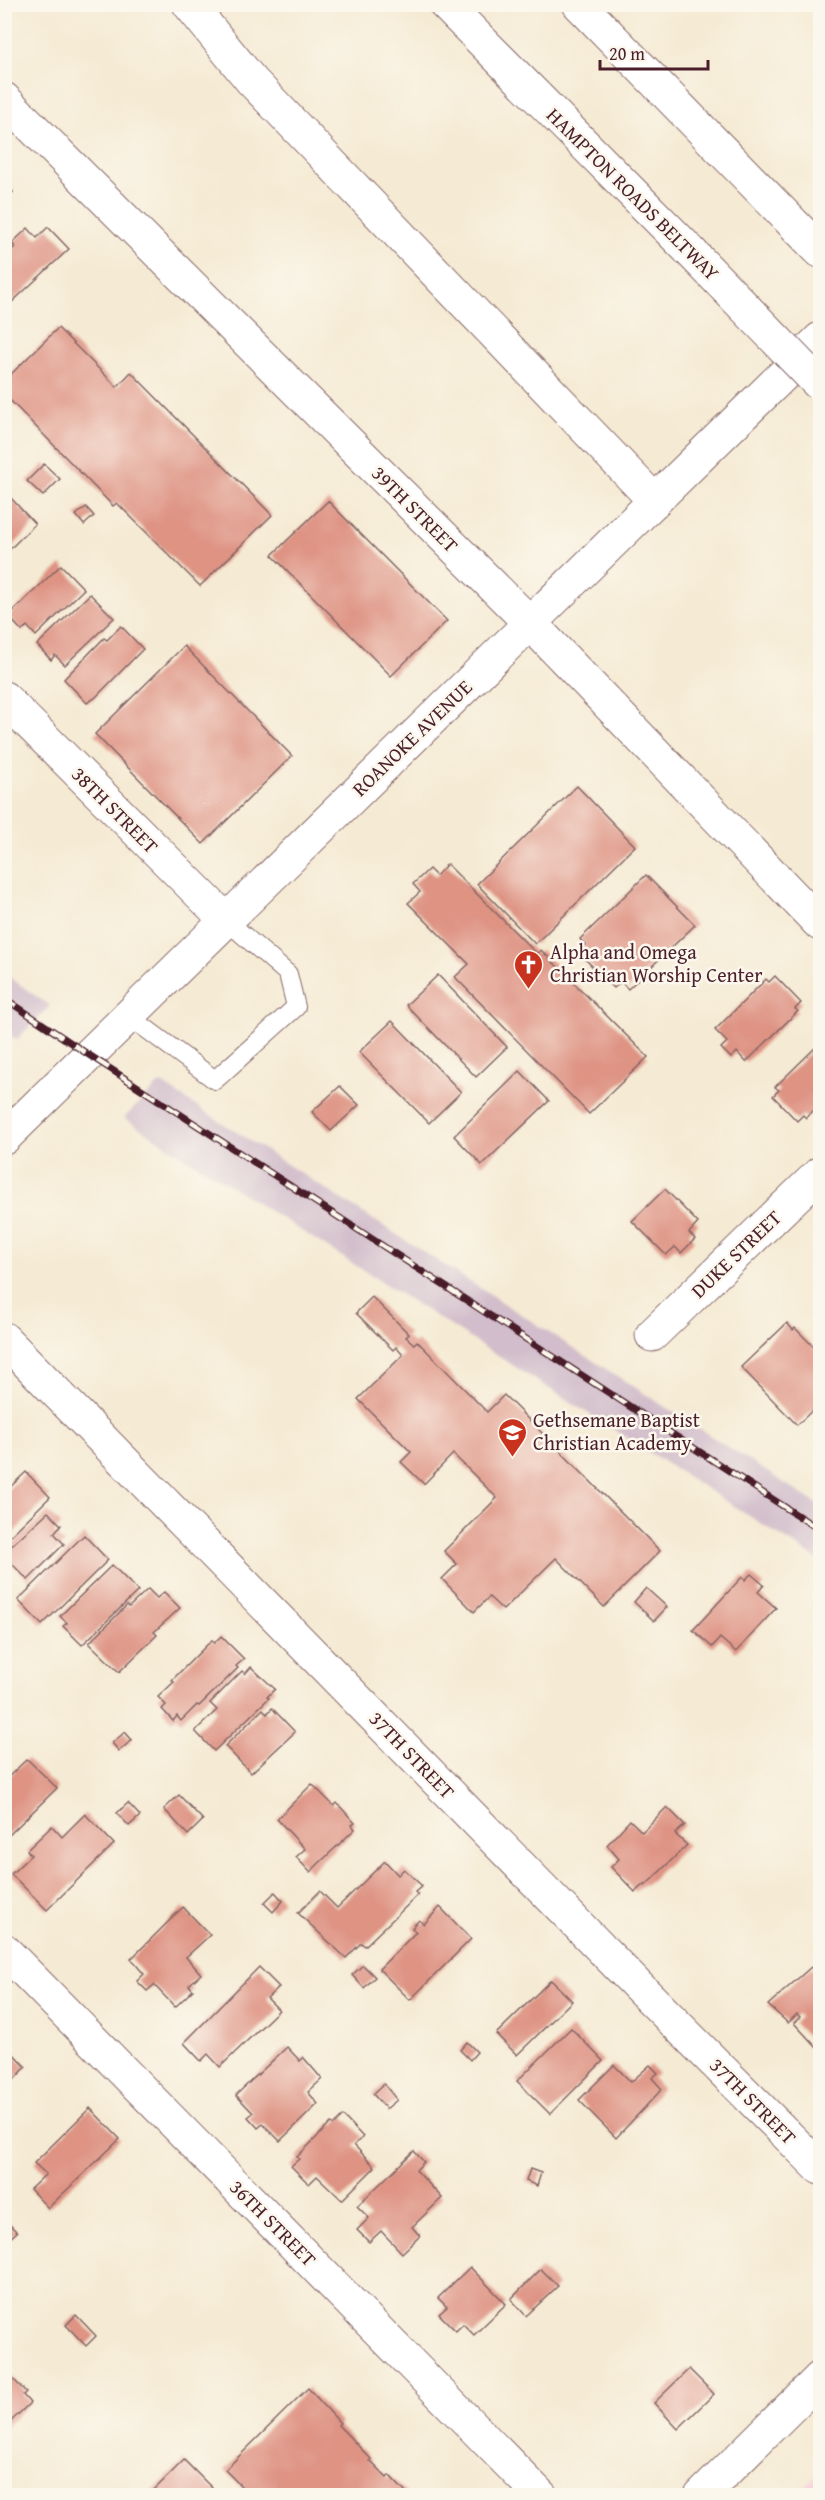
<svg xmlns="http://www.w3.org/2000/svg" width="825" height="2500" font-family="'Gentium Book Plus',serif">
<rect width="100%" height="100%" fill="#fbf7ec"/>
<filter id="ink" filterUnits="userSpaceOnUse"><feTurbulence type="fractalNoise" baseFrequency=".0167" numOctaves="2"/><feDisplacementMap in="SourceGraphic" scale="12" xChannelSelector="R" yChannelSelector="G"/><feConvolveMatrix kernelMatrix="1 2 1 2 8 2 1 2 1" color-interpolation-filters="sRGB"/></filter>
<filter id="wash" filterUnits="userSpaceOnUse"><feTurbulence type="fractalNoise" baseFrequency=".008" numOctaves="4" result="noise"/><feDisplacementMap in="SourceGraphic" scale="24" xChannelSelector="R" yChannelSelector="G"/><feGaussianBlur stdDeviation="1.35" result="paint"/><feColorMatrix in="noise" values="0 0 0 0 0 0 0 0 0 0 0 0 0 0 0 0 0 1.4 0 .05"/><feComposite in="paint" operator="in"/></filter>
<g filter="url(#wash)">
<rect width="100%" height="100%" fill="#f5ead3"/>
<path fill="#f6cfd9" d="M820,2472v23h-23z"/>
<g fill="#d1bdcb">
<path d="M5,974l45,32 -34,34 -11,-9z"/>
<path d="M160,1083l660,423v55l-696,-443z"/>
</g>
<g id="blocks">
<g fill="#de9383">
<path d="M4,183l9,9 -9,10z"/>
<path d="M48,227l21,22 -59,55 -6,-6v-29l7,-7 -6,-7 10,-8 -3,-4 16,-15 9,10z"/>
<path d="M58,328l59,59 14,-15 141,143 -72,71 -83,-83 -4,3 -109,-112v-13z"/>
<path d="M44,464l16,15 -17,17 -16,-15z"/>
<path d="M10,497l25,27 -31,31v-53z"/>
<path d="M328,501l119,120 -56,55 -119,-121z"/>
<path d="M86,507l8,9 -10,9 -8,-10z"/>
<path d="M61,565l23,24 -48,47 -9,-10 -5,5 -14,-15z"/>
<path d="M90,594l24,24 -49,47 -10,-10 -4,5 -14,-15z"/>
<path d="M121,626l22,23 -48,49 -8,5 -23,-24 40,-41 3,2z"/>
<path d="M184,646l108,110 -89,88 -108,-110z"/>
<path d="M577,786l58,60 -100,98 -58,-60z"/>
<path d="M447,864l90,90 4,-4 107,107 -59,57 -134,-137 14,-13 -61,-61 12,-11 -7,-8 16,-15 7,7z"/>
<path d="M646,875l49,50 -67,64 -7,-7 -7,6 -36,-36 7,-7 -5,-6z"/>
<path d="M438,975l69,72 -31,30 -70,-72z"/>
<path d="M775,976l26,27 -6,6 3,2 -52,51 -9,-10 -6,6 -10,-10 6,-6 -12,-12 51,-51 3,3z"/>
<path d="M392,1021l69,71 -32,31 -70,-71z"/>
<path d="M820,1043v61l-14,14 -3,-3 -6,6 -24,-25 6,-6 -4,-3z"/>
<path d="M520,1071l29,30 -67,64 -28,-29z"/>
<path d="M340,1086l19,19 -28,26 -19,-19z"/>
<path d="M665,1189l33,34 -9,10 6,6 -14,14 -6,-6 -9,8 -34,-34z"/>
<path d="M372,1297l37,37 -3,3 8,7 3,-3 70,71 17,-17 156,156 -56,56 -48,-49 -53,52 -14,-13 -15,15 -32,-33 15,-15 -13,-13 53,-53 -44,-44 -29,30 -23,-22 10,-10 -53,-53 45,-44 -7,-8 -3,3 -37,-37z"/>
<path d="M787,1323l6,7 2,-2 25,25v50l-23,22 -56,-58z"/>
<path d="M26,1472l24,25 -46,45v-49z"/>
<path d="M48,1512l13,13 -7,8 10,11 -36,36 -24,-24v-4z"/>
<path d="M84,1535l24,25 -66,65 -24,-25z"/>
<path d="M112,1565l26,26 -56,54 -19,-19 4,-3 -7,-7z"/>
<path d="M751,1574l13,11 -6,7 18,16 -40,44 -16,-14 -8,9 -19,-17 49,-53 3,3z"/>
<path d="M646,1588l21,19 -13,14 -20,-19z"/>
<path d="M148,1589l9,9 7,-6 16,16 -26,24 3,3 -38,37 -30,-29 38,-38 2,2z"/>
<path d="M221,1636l23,23 -8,7 2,2 -39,38 -2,-1 -16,16 -4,-5 -4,5 -11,-12 4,-4 -8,-8 16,-15 -2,-2 40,-40 2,3z"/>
<path d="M251,1667l24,22 -8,8 2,1 -55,53 -19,-20 22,-21 -7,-7 32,-32 3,3z"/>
<path d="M272,1708l23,24 -44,41 -26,-27 38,-37 4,5z"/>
<path d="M125,1732l7,8 -13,11 -7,-8z"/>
<path d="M27,1759l30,29 -50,49 -3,-2v-54z"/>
<path d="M312,1784l22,22 3,-3 18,20 -3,2 3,4 -45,43 -14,-15 9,-8 -28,-30z"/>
<path d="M179,1795l24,25 -15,15 -24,-26z"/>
<path d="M128,1803l12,13 -11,10 -12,-13z"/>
<path d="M667,1807l18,18 -10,9 12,11 -42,41 -1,-2 -9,8 -24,-25 8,-8 -12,-14 23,-25 12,12z"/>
<path d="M85,1814l29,30 -67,66 -36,-36 20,-19 -4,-5 25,-24 10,11z"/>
<path d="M385,1861l13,14 6,-6 18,17 -7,6 3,3 -53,51 -4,-3 -15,15 -48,-45 22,-22 17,17z"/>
<path d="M275,1892l8,9 -10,11 -9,-9z"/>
<path d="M183,1907l27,28 -24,22 15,17 -12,11 4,5 -18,17 -21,-22 -7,6 -10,-10 7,-7 -13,-15z"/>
<path d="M440,1907l31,32 -61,61 -31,-31 37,-37 -4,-4 7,-8 5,4z"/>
<path d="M363,1965l12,12 -11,11 -12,-13z"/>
<path d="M259,1967l20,20 -12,11 12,12 -59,57 -12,-13 -7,7 -17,-18z"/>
<path d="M811,1967l9,9 -1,74 -25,-27 6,-6 -3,-3 -9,9 -20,-18z"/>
<path d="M551,1980l21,21 -55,54 -21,-21z"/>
<path d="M571,2028l32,33 -53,53 -33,-33z"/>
<path d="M467,2042l10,10 -7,8 -10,-10z"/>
<path d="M5,2045l21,22 -21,22z"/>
<path d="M287,2047l13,14 3,-4 19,22 -14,13 10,12 -38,37 -17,-17 -5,4 -10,-11 5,-4 -17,-18z"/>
<path d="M614,2065l17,17 19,-17 8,8 -6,5 10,11 -46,49 -37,-38z"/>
<path d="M384,2084l13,16 -11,9 -13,-15z"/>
<path d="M90,2108l30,31 -72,69 -18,-19 16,-15 -12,-11z"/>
<path d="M343,2116l20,21 -9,8 21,22 -33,33 -25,-24 -8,8 -18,-18 8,-7 -2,-2 34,-34 3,2z"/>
<path d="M414,2151l10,11 -8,8 26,28 -30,29 8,9 -18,17 -21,-22 -12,11 -12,-12 12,-12 -12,-12z"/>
<path d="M530,2169l11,4 -4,13 -11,-5z"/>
<path d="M4,2219l13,13 -10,9 -3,-2z"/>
<path d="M470,2267l36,37 -32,31 -11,-11 -7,7 -17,-17 8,-7 -9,-9z"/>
<path d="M541,2269l17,17 -32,30 -15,-17z"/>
<path d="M76,2315l20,21 -10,10 -20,-21z"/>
<path d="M689,2369l25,25 -36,35 -24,-26z"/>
<path d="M4,2370l22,22 -3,3 7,8 -26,25z"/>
<path d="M308,2388l32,35 -2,2 34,35 -2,1 17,17 2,-3 20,21h-158l-26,-26z"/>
<path d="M184,2460l33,33 -3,3h-66z"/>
</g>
</g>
</g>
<g filter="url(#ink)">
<use href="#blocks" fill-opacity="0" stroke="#866666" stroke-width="1.5"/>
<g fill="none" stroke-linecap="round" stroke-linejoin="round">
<defs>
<path id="lane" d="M129,1016l86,64 81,-73 -8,-33 -61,-53"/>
<g id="street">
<path d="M4,698l223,223"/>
<path d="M652,1335l168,-162"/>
<path d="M4,1339l634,647 182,182"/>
<path d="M4,1950l537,546"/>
</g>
<g id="secondary">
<path d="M4,99l526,524 290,301"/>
<path d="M4,1138l816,-799"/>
<path d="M701,2496l119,-118"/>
</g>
<g id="highway">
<path d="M189,4l62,76 404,421"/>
<path d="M445,4l245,247"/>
<path d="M579,4l241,247"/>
</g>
</defs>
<use href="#lane" stroke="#866666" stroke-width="20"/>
<use href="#street" stroke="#866666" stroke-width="35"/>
<use href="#secondary" stroke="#866666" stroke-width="35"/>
<use href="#highway" stroke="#866666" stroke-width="35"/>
<use href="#lane" stroke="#fff" stroke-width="18"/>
<use href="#street" stroke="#fff" stroke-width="33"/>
<use href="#secondary" stroke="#fff" stroke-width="33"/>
<use href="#highway" stroke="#fff" stroke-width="33"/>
<defs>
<path id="rail" d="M4,998l85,57 731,475"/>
</defs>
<use href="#rail" stroke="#4a1f2b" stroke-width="7"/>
<use href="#rail" stroke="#fbf7ec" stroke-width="4.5" stroke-dasharray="14" stroke-linecap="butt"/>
<defs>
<path id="highway-bridge" d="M690,251l130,134"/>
</defs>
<use href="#highway-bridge" stroke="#866666" stroke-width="35" stroke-linecap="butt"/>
<use href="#highway-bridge" stroke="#fff" stroke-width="33"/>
</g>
</g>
<defs>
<symbol id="church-pin" viewBox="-11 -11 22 30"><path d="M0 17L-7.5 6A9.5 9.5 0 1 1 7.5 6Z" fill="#c8321e" stroke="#fbf7ec"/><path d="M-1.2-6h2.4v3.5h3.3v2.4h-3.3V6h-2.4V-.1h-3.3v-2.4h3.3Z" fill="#fff"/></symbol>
<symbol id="school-pin" viewBox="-11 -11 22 30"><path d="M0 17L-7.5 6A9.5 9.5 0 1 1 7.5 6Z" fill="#c8321e" stroke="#fbf7ec"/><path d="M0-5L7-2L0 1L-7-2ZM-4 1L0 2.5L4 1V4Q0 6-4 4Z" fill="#fff"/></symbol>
</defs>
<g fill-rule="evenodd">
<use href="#church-pin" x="512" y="948" width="33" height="45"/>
<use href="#school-pin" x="496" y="1416" width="33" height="45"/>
</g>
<g text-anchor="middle" stroke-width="5" stroke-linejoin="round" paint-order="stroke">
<g font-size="20" fill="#4a1f2b" stroke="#fbf7ec">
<text transform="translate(633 194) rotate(45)" y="7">HAMPTON ROADS BELTWAY</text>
<text transform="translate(415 509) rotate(45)" y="7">39TH STREET</text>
<text transform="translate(412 738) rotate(-44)" y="7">ROANOKE AVENUE</text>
<text transform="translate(115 810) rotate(45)" y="7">38TH STREET</text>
<text transform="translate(736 1254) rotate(-44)" y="7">DUKE STREET</text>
<text transform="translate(412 1755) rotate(46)" y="7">37TH STREET</text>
<text transform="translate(753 2101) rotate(45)" y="7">37TH STREET</text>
<text transform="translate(273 2223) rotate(45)" y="7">36TH STREET</text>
</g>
<g font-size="20" fill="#4a1f2b" stroke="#fbf7ec" text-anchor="start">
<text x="550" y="959">Alpha and Omega<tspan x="550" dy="23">Christian Worship Center</tspan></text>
<text x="533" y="1427">Gethsemane Baptist<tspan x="533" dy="23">Christian Academy</tspan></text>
</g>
</g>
<rect width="825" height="2500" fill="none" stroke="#fbf7ec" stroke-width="24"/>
<path d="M600 60v9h108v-9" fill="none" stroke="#4a1f2b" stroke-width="3"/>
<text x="609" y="60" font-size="18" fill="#4a1f2b" stroke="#fbf7ec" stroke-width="4.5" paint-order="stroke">20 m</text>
</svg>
